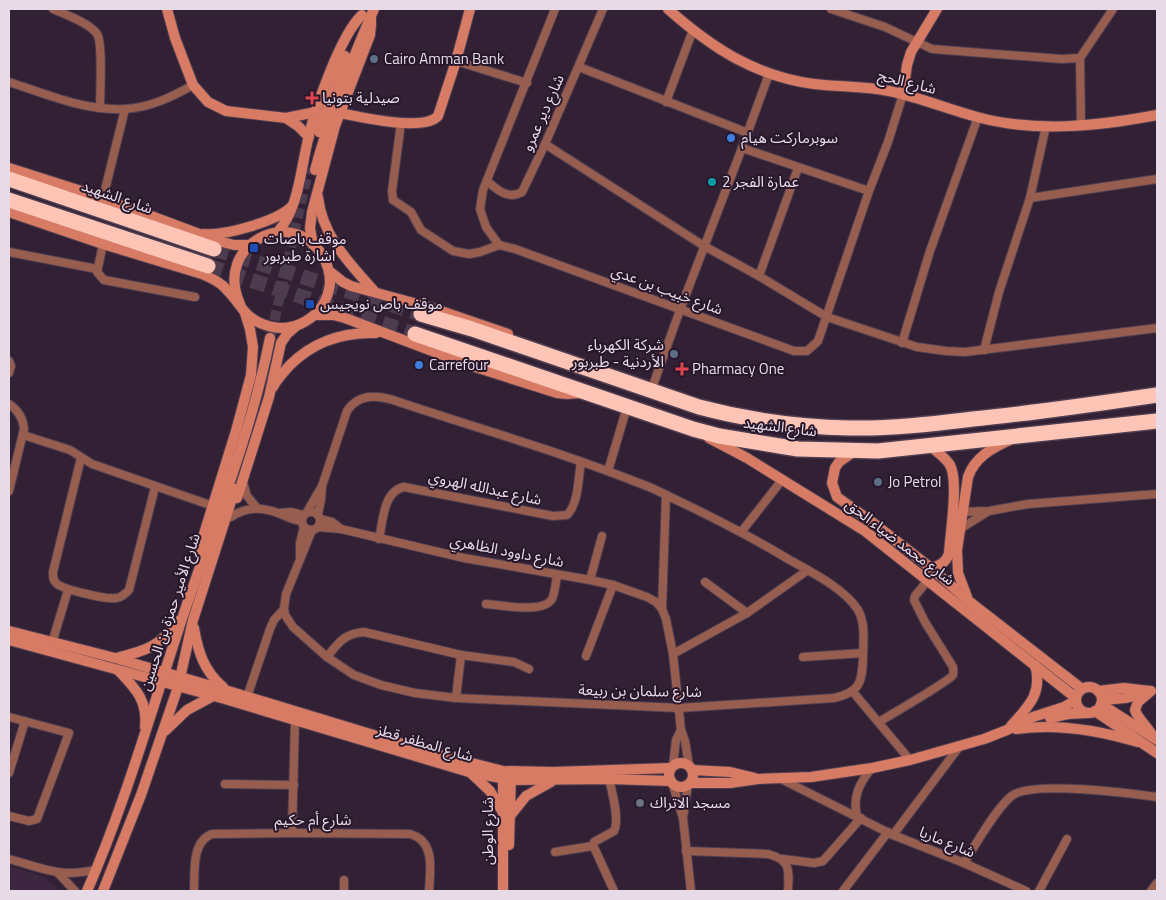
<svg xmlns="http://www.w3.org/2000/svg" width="1166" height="900" font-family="'Titillium Web','Noto Sans Arabic',sans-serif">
<rect width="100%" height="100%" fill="#322034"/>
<path fill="#3d2740" d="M9,866l36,11 7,8 9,6h-52z"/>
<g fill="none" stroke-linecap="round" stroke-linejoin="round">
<path stroke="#4d3c4f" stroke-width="10" stroke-dasharray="10 5" stroke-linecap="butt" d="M271,335l38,-167"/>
<g stroke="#4d3c4f" stroke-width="15" stroke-dasharray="15 8" stroke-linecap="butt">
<path d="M214,249l207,65"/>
<path d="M208,266l207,68"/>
</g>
<defs>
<g id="street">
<path d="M53,9c11,5 37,14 44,25 6,8 3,60 3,74"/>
<path d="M555,9l-72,181 -3,19 6,18 13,18 16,4 279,102h13l11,-10 51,-150 19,-49 15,-48"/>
<path d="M831,9l54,18 47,22 129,10 19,-1 33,-49"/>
<path d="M1080,58l1,67"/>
<path d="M456,61l71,22"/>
<path d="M579,67l169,66"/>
<path d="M9,82c37,12 76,29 115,27 25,-1 48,-12 69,-24"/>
<path d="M666,102l27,-72"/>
<path d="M401,123l-9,68 1,9 18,12 10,18 32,21 16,3 11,-2 19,-7"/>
<path d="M545,144l159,102 55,30 68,41 90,30 29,4 19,1 192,-24"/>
<path d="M742,148l127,43"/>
<path d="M487,181c10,9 22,19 35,11l23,-48 58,-135"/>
<path d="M103,198l22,-89"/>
<path d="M1030,198l127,-19"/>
<path d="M103,244l-6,28 7,8 91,17"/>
<path d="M9,252l88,17"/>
<path d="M759,276l39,-108"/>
<path d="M902,343l28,-92 48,-134"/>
<path d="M984,350l15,-58 31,-94 16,-72"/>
<path d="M9,361l2,5 -2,7"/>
<path d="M651,391l29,-81 62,-162 27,-74"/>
<path d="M9,404c9,6 14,14 15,25l-15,62"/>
<path d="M23,435l47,15 22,14 121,42"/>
<path d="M81,458l-28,114c0,5 0,8 3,11 5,6 51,17 60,15 5,0 9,-4 13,-8l26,-103"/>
<path d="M608,471l19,-64"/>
<path d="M243,482l4,14 10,12"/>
<circle cx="311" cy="521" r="9"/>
<path d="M307,512l15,-26 25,-75c11,-17 28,-16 46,-11 83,28 169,52 251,85 14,5 27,13 41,19 35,17 70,35 103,55 23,13 56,29 70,51 8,14 5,33 5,48 -1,25 -3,34 -29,40l-155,10 -223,-10 -41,-5 -34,-8 -27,-10 -27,-18 -34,-30 -8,-12 -1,-6 2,-15 26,-64"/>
<path d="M958,512l31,-1 39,-7 129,-10"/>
<path d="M279,513l12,-1 12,3"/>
<path d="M318,514l3,-14 1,-14"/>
<path d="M231,517c14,-10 31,-10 47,-4 8,3 14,7 23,8"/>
<path d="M320,519l12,3 9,7"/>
<path d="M318,527l23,2 123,29 126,22 23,5 34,12 9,5 6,7 4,10 7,35 8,76 4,11 4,25"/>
<path d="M960,529l27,-17"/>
<path d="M742,531l40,-51"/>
<path d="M379,539c4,-17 4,-48 25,-52l149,29 14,-1c12,-12 11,-37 14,-53"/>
<path d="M300,557v-14l4,-16"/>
<path d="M590,580l12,-44"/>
<path d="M705,582l42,31"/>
<path d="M486,604c16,1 57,10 66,-5 3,-7 4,-17 5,-24"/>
<path d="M662,609l4,-114"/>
<path d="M52,643l16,-53"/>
<path d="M673,654l74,-41 61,-43"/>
<path d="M586,656l27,-71"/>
<path d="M327,657c12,-15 17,-23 37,-25l97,23 53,7 15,7"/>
<path d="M803,657l60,-4"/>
<path d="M853,692l57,68"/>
<path d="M247,697l23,-68 4,-9 10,-11"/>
<path d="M456,698l5,-43"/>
<path d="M9,717l60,16 -32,86 -8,2 -20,-5"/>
<path d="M879,722c11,-7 69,-40 74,-47 1,-3 0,-5 0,-8l-28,-45 -11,-22 1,-4 13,-16"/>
<path d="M673,766l3,-26 5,-10"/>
<path d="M9,773l16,-52"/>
<path d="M609,779c3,13 11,41 5,52l-20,11 -1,3 21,46"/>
<path d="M781,779l112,56 71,28 62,28"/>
<path d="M672,782l11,36 8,73"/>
<path d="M225,784l69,1"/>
<path d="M857,816c-5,-19 3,-34 15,-48"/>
<path d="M683,818l5,-34"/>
<path d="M292,833l3,-113"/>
<path d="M893,835l66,-88"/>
<path d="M686,851l82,3c23,6 21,16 20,37"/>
<path d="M555,852l38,-6"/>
<path d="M9,859c33,9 53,20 88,10"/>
<path d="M783,859l31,4 9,-2 38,-43"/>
<path d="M964,863c10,-16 34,-58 49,-68 22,-14 116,-2 144,2"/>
<path d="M58,873l17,18"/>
<path d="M194,891c1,-19 -3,-49 18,-57l80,-1 118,1c26,7 20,37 19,57"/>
<path d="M344,891v-11"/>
<path d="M843,891l45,-59"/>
<path d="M1039,891l28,-52"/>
<path d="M1151,891l6,-8"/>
</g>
<g id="secondary">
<path d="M167,9l8,29 18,47 15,17 18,9 60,7 30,-6"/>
<path d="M668,9c44,39 87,67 146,75 25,3 50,2 75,7 30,6 58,18 88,26 58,16 122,9 180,-2"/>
<path d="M903,94l4,-29 4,-13 26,-43"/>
<path d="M340,113c21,4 84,19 98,3l18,-55 14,-52"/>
<path d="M286,118l12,8 11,11"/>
<path d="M319,132l26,-76"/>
<path d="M9,168l94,30 115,43 16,4h16"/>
<path d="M315,170c15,-56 36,-108 59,-161"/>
<path d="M318,197c4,39 32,67 57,95"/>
<path d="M9,212l94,32 99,30c7,3 14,6 20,11 9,8 15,17 22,26 16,18 43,22 62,10 14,-8 22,-22 24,-37 0,-10 -2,-20 -8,-29 -30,-50 -109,-11 -82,49"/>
<path d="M277,233c21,-24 23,-58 30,-89 6,-30 33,-109 55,-129"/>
<path d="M204,234c21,2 73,-13 87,-27"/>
<path d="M313,245l-3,-17 2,-16 23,-86 35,-91 1,-10v-10"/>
<path d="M329,271l14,11 8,4 81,22 76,26"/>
<path d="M315,315h18l12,3 127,48 85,27 10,1 14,-1"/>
<path d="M273,387c4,-8 11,-15 17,-22 24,-24 53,-33 86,-32"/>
<path d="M709,438l38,20 118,73 211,167"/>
<path d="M930,446c7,6 15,11 20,19 9,16 0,69 -1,89 -4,9 -9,12 -18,14"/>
<path d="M855,451l-16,11 -4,6 -3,15 5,14 35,25 59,46 39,34 112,87"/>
<path d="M237,498l32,-101 12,-54 6,-9 8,-7"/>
<path d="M199,550l37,-119 15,-56 2,-28 -3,-18 -5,-16"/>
<path d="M967,597l-9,-24 -1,-23 11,-73c7,-20 24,-29 42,-37"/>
<path d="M194,628c4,24 10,43 29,59"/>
<path d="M9,631l106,27 110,32 211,64 67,17 50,1 118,-4"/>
<path d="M9,640l216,59 244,73 42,8 98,-1 62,2"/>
<path d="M116,658c30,-7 44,-12 63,-37"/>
<path d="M118,670c17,18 30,30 27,57"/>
<circle cx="1089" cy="700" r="13"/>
<path d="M1098,691l26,-3 26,3"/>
<path d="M1151,691l-13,11 -3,8c3,10 14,17 18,27"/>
<path d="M1102,700l24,-2 21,-5"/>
<path d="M1101,704l56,36"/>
<path d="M1095,711l62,42"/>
<path d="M1050,718l18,-4 20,-1"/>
<path d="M1011,726c18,-20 32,-33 24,-61"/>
<path d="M1016,729c41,-6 82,1 122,13"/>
<path d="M165,731l22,-21 26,-14"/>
<circle cx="681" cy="775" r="12"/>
<path d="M692,770l38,2 25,6"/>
<path d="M472,774l18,17 12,20"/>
<path d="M690,783h40l28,-4 53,-2 61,-9 38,-8 74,-21 23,-9 26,-13 31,-10 12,-7"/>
<path d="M510,816l16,-20 25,-14"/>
<path d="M509,845l2,-70"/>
<path d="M87,891c39,-89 65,-183 96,-275 31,-92 68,-182 87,-278"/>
<path d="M103,891l38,-96 37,-108 15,-67 42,-131"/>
<path d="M503,891v-119"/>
</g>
<g id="highway">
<path d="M9,179l205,70"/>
<path d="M9,200l199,66"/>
<path d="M421,314l51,15 227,78c49,13 99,20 150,21 41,1 83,-4 124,-9 62,-6 123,-15 184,-24"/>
<path d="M415,334l278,95 26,7 79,13 80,2 279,-30"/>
</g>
</defs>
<use href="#street" stroke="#4f3e51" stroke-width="10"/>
<use href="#secondary" stroke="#4f3e51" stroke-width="12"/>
<use href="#highway" stroke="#4f3e51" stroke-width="18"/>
<use href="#street" stroke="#975e50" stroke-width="8"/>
<use href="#secondary" stroke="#d77b64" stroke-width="10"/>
<use href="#highway" stroke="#fec4b5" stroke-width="15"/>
</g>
<g fill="#5c6f8a" stroke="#28162a" stroke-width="2">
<circle cx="374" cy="59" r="5"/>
<circle cx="674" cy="354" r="5"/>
<circle cx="878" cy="482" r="5"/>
</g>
<g fill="#e0444e" stroke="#28162a" stroke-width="2">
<path d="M309.5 90.5h5v5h5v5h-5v5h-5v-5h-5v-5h5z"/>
<path d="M679.5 361.5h5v5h5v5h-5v5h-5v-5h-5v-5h5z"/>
</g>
<g fill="#3f7fe0" stroke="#28162a" stroke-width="2">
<circle cx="731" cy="138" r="5"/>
<circle cx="419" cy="365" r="5"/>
</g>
<circle fill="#0f9aa8" stroke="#28162a" stroke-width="2" cx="712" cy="182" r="5"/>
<g fill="#1a4fb4" stroke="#28162a" stroke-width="2">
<rect x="249" y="243" width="10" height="10" rx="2.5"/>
<rect x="305" y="299" width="10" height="10" rx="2.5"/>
</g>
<circle fill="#6b7280" stroke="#28162a" stroke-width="2" cx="640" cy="803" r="5"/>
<g text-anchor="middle" stroke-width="4" stroke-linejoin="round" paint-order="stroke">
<g font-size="15" fill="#e7dbe8" stroke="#28162a" text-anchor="start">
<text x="384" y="64">Cairo Amman Bank</text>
<text x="322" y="103">صيدلية بتونيا</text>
<text x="741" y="143">سوبرماركت هيام</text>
<text x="722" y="187">عمارة الفجر 2</text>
<text x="264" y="244">موقف باصات<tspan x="264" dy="17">اشارة طبربور</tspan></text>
<text x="320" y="309">موقف باص نويجيس</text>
<text x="664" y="350" text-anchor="end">شركة الكهرباء<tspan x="664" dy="17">الأردنية - طبربور</tspan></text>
<text x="429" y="370">Carrefour</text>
<text x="692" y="374">Pharmacy One</text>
<text x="888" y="487">Jo Petrol</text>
<text x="650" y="808">مسجد الاتراك</text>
</g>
<g font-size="15" fill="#e7dbe8" stroke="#28162a">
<text transform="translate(907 82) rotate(14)" y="5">شارع الحج</text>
<text transform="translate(543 113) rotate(-66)" y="5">شارع دير عمرو</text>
<text transform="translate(117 197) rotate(19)" y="5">شارع الشهيد</text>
<text transform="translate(667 290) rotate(20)" y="5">شارع خبيب بن عدي</text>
<text transform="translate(780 427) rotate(7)" y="5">شارع الشهيد</text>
<text transform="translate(485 488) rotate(12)" y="5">شارع عبدالله الهروي</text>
<text transform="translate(900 542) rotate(37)" y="5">شارع محمد ضياء الحق</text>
<text transform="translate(507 551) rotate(11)" y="5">شارع داوود الظاهري</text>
<text transform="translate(170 612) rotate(-72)" y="5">شارع الأمير حمزة بن الحسين</text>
<text transform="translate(640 691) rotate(1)" y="5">شارع سلمان بن ربيعة</text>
<text transform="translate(425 743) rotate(16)" y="5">شارع المظفر قطز</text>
<text x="313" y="825">شارع أم حكيم</text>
<text transform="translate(488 831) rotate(-90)" y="5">شارع الوطن</text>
<text transform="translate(947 842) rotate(22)" y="5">شارع ماريا</text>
</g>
</g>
<rect width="1166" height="900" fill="none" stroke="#e7dbe8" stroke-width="20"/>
</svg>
